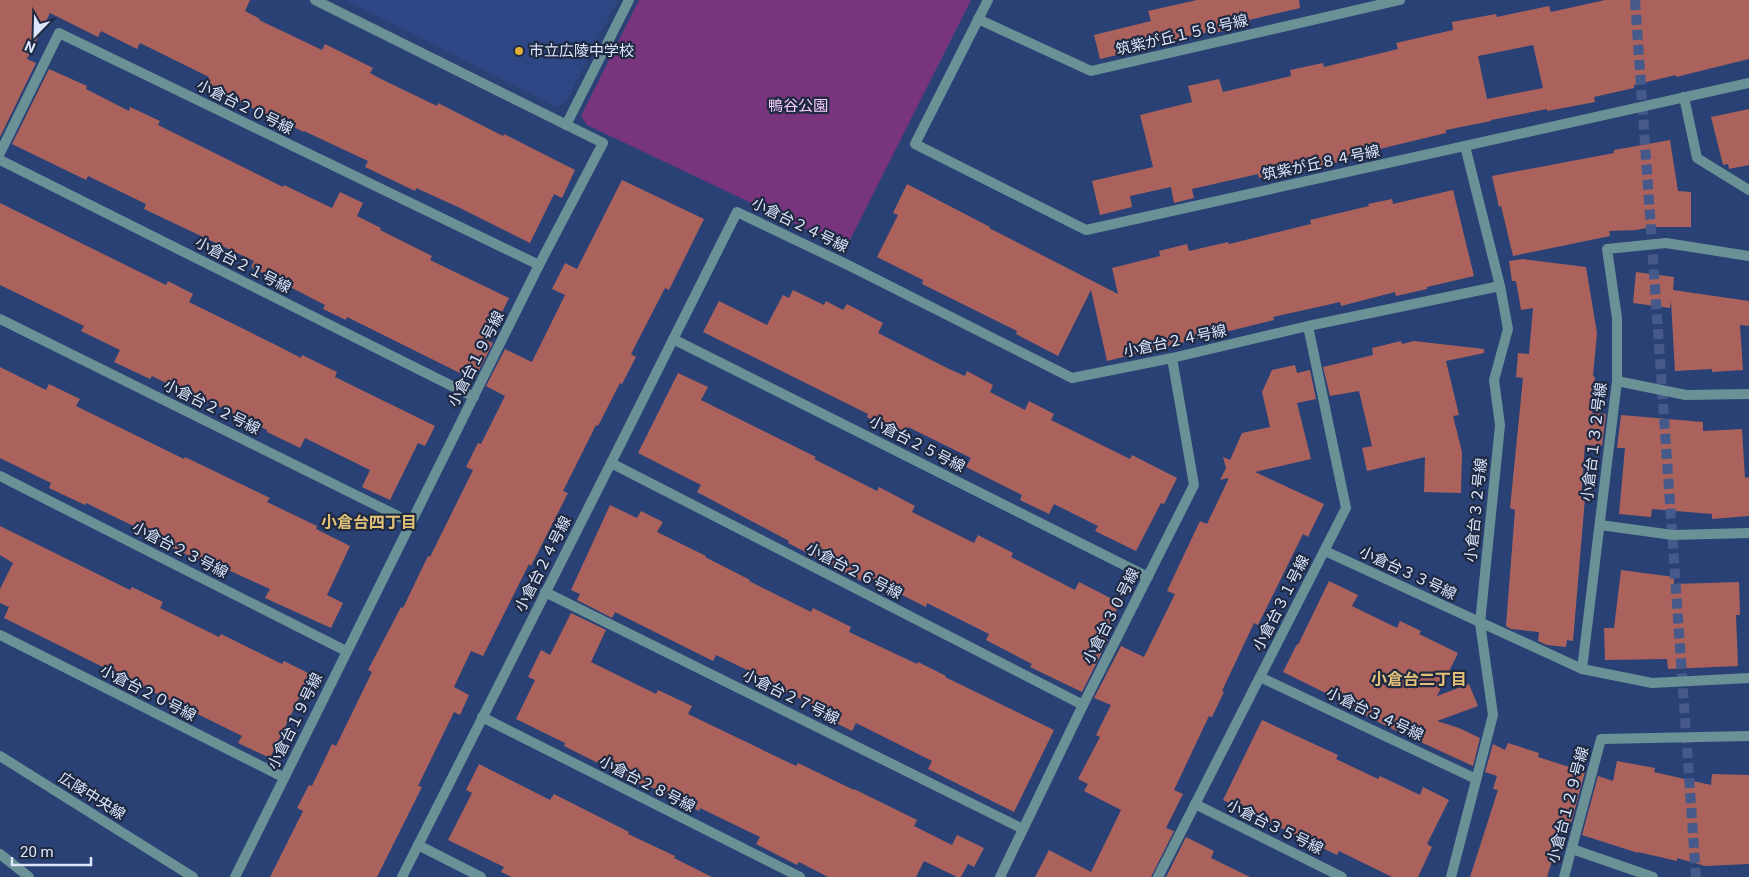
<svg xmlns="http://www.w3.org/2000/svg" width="1749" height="877" font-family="Roboto,'Noto Sans JP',sans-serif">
<rect width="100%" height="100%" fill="#2a4176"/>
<path fill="#2e4784" d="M345,0h273l-52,102 -9,5z"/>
<path fill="#78347d" d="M639,0h332l-125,248 -259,-123 -6,-9z"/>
<g fill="#ab625c" fill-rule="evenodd">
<path d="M0,0h250l-5,11 15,8 -1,1 63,30 3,-6 48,24 -3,5 11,6 56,27 1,-3 65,33 1,-2 71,36 -13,28 -8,-4 -24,49 -72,-36 -42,-19 -1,3 -50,-24 3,-6 -64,-30v1l-99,-46 4,-9 -69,-34 -3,6 -36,-18 -3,6 -48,-24 -23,46 9,4 -36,74z"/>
<path d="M1197,0h102l1,8 -51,12 1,5 -40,9 -1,-2 -67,15v2l-42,10 -6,-24 57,-14 -3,-10z"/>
<path d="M1605,0h144v59l-73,18v-2l-42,10v3l-40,9 1,5 -48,9v-2l-56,11v1l-45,9v3l-104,25 1,3 -26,6v-2l-58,13 -1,-4 -66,15 2,9 -20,5 -3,-16 -41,9 2,11 -32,8 -8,-34 61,-14 -13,-52 52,-13 -4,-16 31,-7 4,13 68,-16 -1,-6 33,-7 1,4 74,-18 -2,-6 57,-13 -1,-8 44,-8 1,3 52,-11 2,6zM1533,45l10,43 -56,11 -9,-43z"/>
<path d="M49,69l38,17 -1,3 43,22 1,-4 30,14 -2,4 125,62 1,-2 48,23 8,-16 23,11 -6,13 24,12 -1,2 52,26 -2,4 79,38 -21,43 5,2 -19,37 -127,-63 -1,3 -23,-11 2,-4 -74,-38 3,-6 -110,-52 2,-5 -58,-28 -2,4 -74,-36z"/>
<path d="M1749,109v56l-20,4 -1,-5 -5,1 -12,-48z"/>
<path d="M1670,140l8,51 13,1v35h-40l-15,3 -27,1 1,5 -97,20 -12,-50 -2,1 -7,-31 122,-23v-3z"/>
<path d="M622,180l82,39 -35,71 -4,-2 -34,66 5,3 -14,27 -2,-1 -22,43 -2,-1 -33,66 5,2 -37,73 -2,-2 -46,92 -12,-5 -17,36 15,8 -9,20 -6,-3 -36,74 4,1 -45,90h-107l33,-66 -6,-3 12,-23 3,1 20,-42 4,2 36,-74 -4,-2 33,-63 2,1 25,-52 2,1 43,-87 -7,-3 12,-24 3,1 24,-48 -19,-10 19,-37 27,13 33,-67 -13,-6 13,-26 12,6z"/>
<path d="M907,184l83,43 -1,1 129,66 -6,-26 48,-12 -1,-5 28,-7 2,7 39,-9 1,2 82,-20 -1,-4 59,-14 -1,-2 24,-5 1,5 60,-14 21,86 -47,11v2l-31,7 -1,-4 -54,14 -1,-4 -67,15 1,3 -167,41 -16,-71 -33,66 -42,-22 1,-3 -95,-47 1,-4 -46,-23 21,-42 -5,-2z"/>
<path d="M0,203l166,82 2,-4 25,13 -4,8 89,44 23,12 1,-3 35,17 -2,5 100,49 -10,20 -7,-3 -28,57 -28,-13 8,-17 -65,-32 -5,10 -33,-16v-2l-70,-34 -1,2 -44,-22 -2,3 -36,-17 6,-12 -39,-19 3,-5 -84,-41z"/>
<path d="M1523,259l63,8 11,66 -4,43 2,1 -3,36 14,1 -4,32 -17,-1 -4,53h4l-12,143 -6,-1 -1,7 -19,-2 -9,-4 1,-9 -28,-3 -5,-3 9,-116 -5,-2 13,-130 -7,-1 2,-24 11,1 4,-46 -12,2 -5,-29h-4l-3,-20z"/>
<path d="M1636,272l38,5 -1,13 76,11v25l-9,-1 3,45 -31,2v-3l-37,2 -4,-70 -1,7 -37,-5z"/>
<path d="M793,290l31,15 2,-4 17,9 4,-6 36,19 -5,10 71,36 16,7 2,-5 26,14 -3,7 35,18 4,-9 25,13 -3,6 79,39 2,-4 45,23 -13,26 -3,-1 -25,48 -41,-20 3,-5 -44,-22 -5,10 -29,-14 2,-5 -56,-28 5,-9 -63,-31 -5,9 -36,-19 1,-3 -165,-82 16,-31 48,24 16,-30 6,3z"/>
<path d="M1401,341l1,3 12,-3 70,8v4l-38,8 13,54 -6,1 9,36 -1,41 -37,-1 1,-35 -58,14 -5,-23 10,-2 -13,-55 -29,5 -7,-29 50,-12 -1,-7z"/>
<path d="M1295,365l2,8 13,-3 6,29 -19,4 14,56 -56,13 69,32 -16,33 -5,-3 -45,91 -4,-2 -32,68 2,1 -12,25 -3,-1 -35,74 9,4 -17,34 8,3 -23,46h-116l14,-27 42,22 30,-62 -37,-19 4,-7 -10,-5 22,-42 -4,-2 15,-30 -17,-7 27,-52 23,11 31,-63 -8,-3 15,-32 18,-38 7,3 21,-44v-2l-8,2 6,-12 -3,-11 7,3 12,-27 28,-6 -8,-35 10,-22z"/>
<path d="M0,367l46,23 3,-6 31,15 -4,7 108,53 1,-2 85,41 -3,4 50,24 -1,3 34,17 -23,49 16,8 -12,25 -66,-30 5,-9 -44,-20 -3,5 -20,-9 1,-2 -51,-25 1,-2 -68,-33 -1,2 -36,-17 2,-5 -51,-25z"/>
<path d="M678,373l30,14 -7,13 115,57 -2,2 63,32 2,-4 36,19 -3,6 62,31 4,-8 35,18 -2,4 64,33 4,-8 41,21 -17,34 5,3 -26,52 -52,-25 2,-3 -46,-24 3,-6 -62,-31 -1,4 -54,-27 -3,5 -81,-42 1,-2 -92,-49 4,-7 -63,-32z"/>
<path d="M1621,415l82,7v9l39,-2 3,49 4,-1v39l-37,3v-5l-60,-5 -1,8 -32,-3 6,-66h-8z"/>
<path d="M610,505l27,13 4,-7 22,11 -6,10 49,24 -1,1 45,23 -1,1 62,31 2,-4 38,19 -2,5 68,32 1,-2 28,14 -1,1 109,53 -40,82 -86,-43 4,-8 -76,-38 -4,8 -28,-14 2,-5 -53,-27 1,-2 -58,-28 -3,6 -98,-49 -3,6 -35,-18 3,-6 -9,-4z"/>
<path d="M0,526l130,64 2,-3 31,15 -3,6 59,29 2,-3 61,30 2,-3 32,16 -11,23 -6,-2 -29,60 -32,-15 4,-7 -238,-118 5,-11 -9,-4v-14l13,-26 -13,-8z"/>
<path d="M1621,570l53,7v7l65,-2 1,33h-4l2,51 -70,3 -1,-10 -62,1 -1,-32h10z"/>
<path d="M1329,581l29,14 -6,11 45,22 3,-7 21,10 -2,3 39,19 -21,43 32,-12 9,22 -41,15 22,7 21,10 -7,28 -85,-39 -35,-18 1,-2 -71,-35 14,-28 1,1z"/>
<path d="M571,613l35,17 -15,32 65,32 2,-4 34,16 -4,8 108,52 2,-3 56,27v-1l63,31 -3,6 38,19 5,-10 27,13 -10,19 -6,-3 -7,13h-4l-33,-16 -8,16h-88l-29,-15 -2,3 -41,-21 4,-7 -60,-29 -1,3 -48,-24 -1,2 -86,-43 1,-3 -49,-24 19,-39 -7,-3 13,-27 9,5z"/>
<path d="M1262,720l76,35 -2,4 42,20 2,-3 40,19 3,-8 26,13 -22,44 5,3 -14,30h-26l-53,-26 -2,4 -114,-55z"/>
<path d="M1508,743l31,10 -1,4 47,15 -16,59 -7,-2 -15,48h-77l28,-87 -5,-1 4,-13 -12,-4 8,-28 12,6z"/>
<path d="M1617,761l38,7 -1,4 57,13 1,-11 37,1v89l-44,2 -28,-8v3l-39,-9v1l-56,-18 16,-59 15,5z"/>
<path d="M479,764l71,36 4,-6 75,38 -1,2 47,22 -1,2 38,19h-200l-11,-5 3,-5 -56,-27 24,-47 -6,-3z"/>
<path d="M1186,837l28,14 -3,7 39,19h-84z"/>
</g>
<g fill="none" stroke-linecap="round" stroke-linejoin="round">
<path stroke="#455a8a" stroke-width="10" stroke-dasharray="10 5" stroke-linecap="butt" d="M1635,0l61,877"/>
<g stroke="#6a9195" stroke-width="10">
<path d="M988,0l-73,144 171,86 663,-147"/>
<path d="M978,19l113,52 309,-71"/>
<path d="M1684,97l13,61 52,32"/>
<path d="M566,125l63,-125"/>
<path d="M0,153l59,-120 480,232"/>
<path d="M0,160l474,237"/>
<path d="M0,319l410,203"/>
<path d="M673,339l475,238"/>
<path d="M1617,381l69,14 63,-1"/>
<path d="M611,463l472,242"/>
<path d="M0,476l346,175"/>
<path d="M1600,525l73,10 76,-2"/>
<path d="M1325,551l257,118 35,-288v-63l-10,-69 59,-6 83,13"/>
<path d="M545,592l478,237"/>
<path d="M0,635l283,142"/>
<path d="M1582,669l70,14 97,-5"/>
<path d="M1260,677l216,102"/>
<path d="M482,717l318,160"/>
<path d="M0,756l193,121"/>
<path d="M1195,804l147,73"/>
<path d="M418,845l63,32"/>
<path d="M1572,849l81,28"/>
<path d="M0,854l29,23"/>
<path d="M235,877l304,-612 64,-122 -288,-143"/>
<path d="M402,877l209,-414 126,-251 113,54 222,112 100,-20 136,-32 192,-40"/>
<path d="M1000,877l83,-172 111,-220 -22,-127"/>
<path d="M1158,877l188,-369 -38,-182"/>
<path d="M1451,877l42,-162 -13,-92 20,-198 -6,-45 14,-51 -8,-43 -35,-140"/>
<path d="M1564,877l37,-138 148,-3"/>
</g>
</g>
<circle fill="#e1af34" stroke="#1f2a42" stroke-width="2" cx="519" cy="51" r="5"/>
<g text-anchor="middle" stroke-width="4.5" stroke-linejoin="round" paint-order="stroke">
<g font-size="15" fill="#dde7fb" stroke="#1f2a42">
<text transform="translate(1182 35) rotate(-13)" y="5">筑紫が丘１５８号線</text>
<text transform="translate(245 107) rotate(26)" y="5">小倉台２０号線</text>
<text transform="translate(1321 163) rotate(-12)" y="5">筑紫が丘８４号線</text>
<text transform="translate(800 225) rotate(26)" y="5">小倉台２４号線</text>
<text transform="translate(243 265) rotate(27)" y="5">小倉台２１号線</text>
<text transform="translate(1175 341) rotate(-12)" y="5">小倉台２４号線</text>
<text transform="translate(476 359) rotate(-63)" y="5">小倉台１９号線</text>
<text transform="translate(212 407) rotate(26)" y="5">小倉台２２号線</text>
<text transform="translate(1594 442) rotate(-83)" y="5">小倉台１３２号線</text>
<text transform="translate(917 444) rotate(27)" y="5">小倉台２５号線</text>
<text transform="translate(1476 510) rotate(-84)" y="5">小倉台３２号線</text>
<text transform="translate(180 550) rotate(27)" y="5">小倉台２３号線</text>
<text transform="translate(543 564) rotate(-63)" y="5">小倉台２４号線</text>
<text transform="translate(854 571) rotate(27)" y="5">小倉台２６号線</text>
<text transform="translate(1408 573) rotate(25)" y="5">小倉台３３号線</text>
<text transform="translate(1281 603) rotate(-63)" y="5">小倉台３１号線</text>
<text transform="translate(1111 616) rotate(-63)" y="5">小倉台３０号線</text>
<text transform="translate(148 693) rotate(27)" y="5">小倉台２０号線</text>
<text transform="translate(791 697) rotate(26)" y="5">小倉台２７号線</text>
<text transform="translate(1375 714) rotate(25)" y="5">小倉台３４号線</text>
<text transform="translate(295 721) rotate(-64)" y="5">小倉台１９号線</text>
<text transform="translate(647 784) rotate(27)" y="5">小倉台２８号線</text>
<text transform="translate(92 796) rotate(32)" y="5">広陵中央線</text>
<text transform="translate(1568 805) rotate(-75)" y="5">小倉台１２９号線</text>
<text transform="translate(1275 827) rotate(26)" y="5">小倉台３５号線</text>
</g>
<g font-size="15" fill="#dde7fb" stroke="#1f2a42" text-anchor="start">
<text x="529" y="56">市立広陵中学校</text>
</g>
<g font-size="15" fill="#fcd0fe" stroke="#1f2a42">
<text x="798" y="111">鴨谷公園</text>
</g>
<g font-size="16" font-weight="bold" fill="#e3c077" stroke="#1f2a42">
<text x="369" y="528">小倉台四丁目</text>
<text x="1419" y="685">小倉台二丁目</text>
</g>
</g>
<g transform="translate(35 35) rotate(203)" stroke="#1f2a42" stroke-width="4" paint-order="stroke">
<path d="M0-4L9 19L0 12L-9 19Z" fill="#dde7fb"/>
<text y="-8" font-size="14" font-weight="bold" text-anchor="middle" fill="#dde7fb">N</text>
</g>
<path d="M12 857v8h79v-8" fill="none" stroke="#dde7fb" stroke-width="2.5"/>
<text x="20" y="857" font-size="15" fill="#dde7fb" stroke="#1f2a42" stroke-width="4" paint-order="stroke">20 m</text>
</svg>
